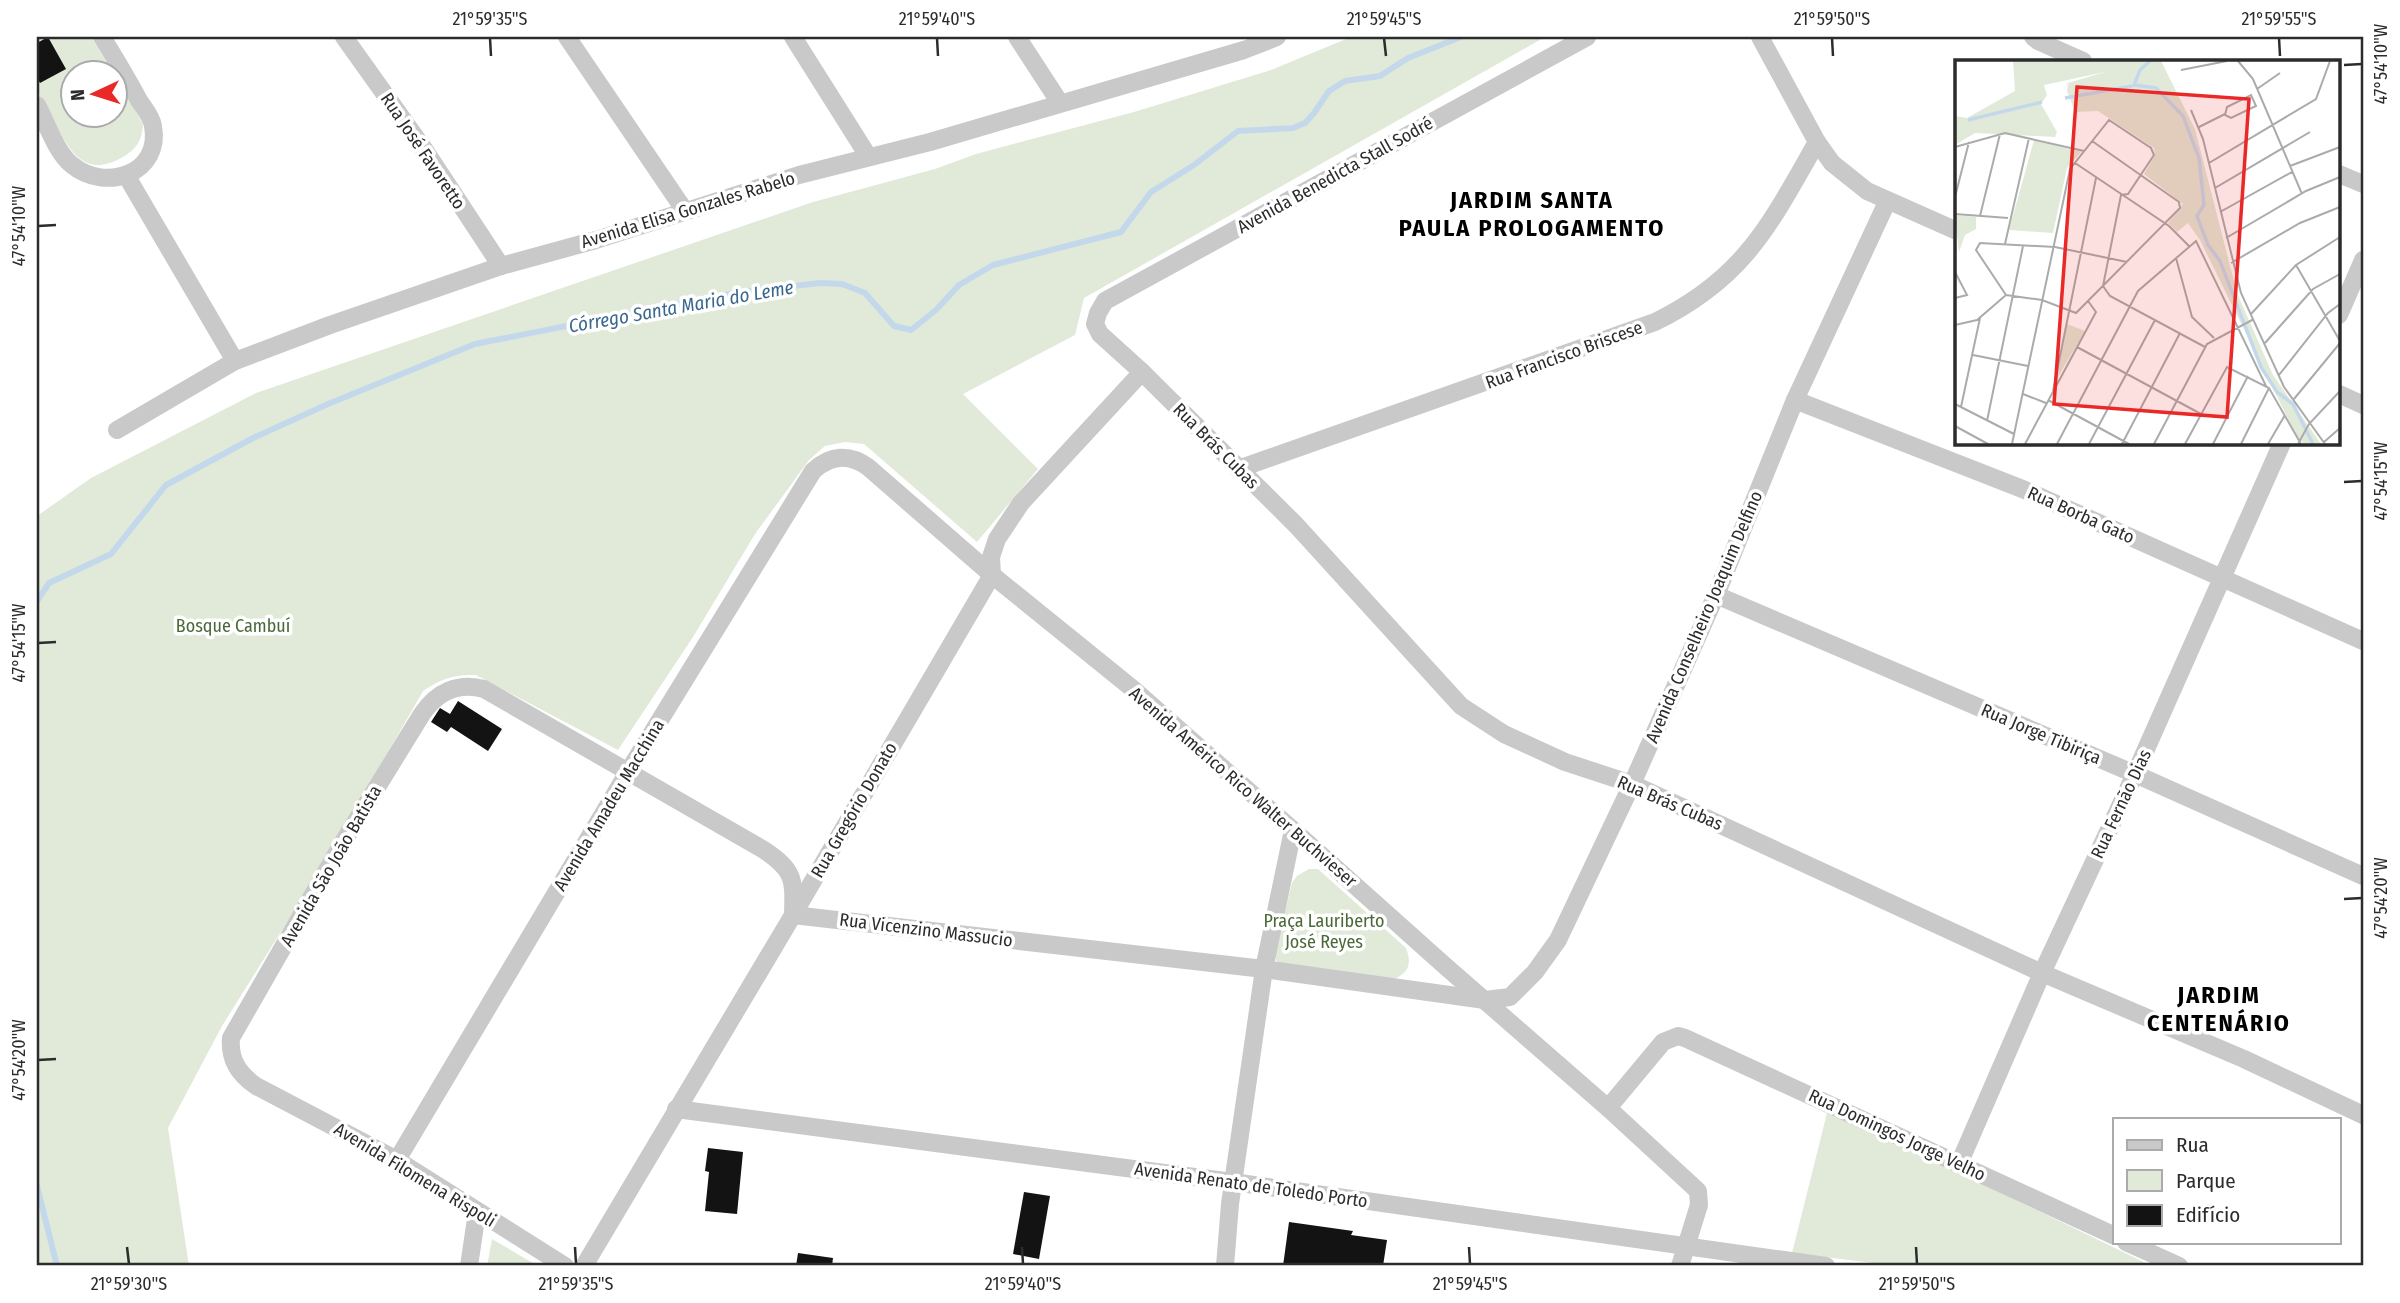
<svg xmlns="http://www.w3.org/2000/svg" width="2400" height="1303" font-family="'Fira Sans Condensed',sans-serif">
<rect width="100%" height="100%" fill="#fff"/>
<g fill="#e1ead8">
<path d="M37,37h54l22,36 -39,1v42h42v-38l27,46c-1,17 -7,26 -22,34 -38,21 -52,-9 -68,-38 -5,-10 -12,-19 -15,-29 -5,-13 -1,-40 -1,-54z"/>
<path d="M1351,37h194l-461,261 -9,37 -112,59 75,75 -61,73 -113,-98 -19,-2 -20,4 -16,14 -54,74 -62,103 -75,113 -142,-75c-22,-1 -36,4 -53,16l-86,151 -115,184 -54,102 21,138h-152v-750l54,-38 165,-85 557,-191 122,-33 41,-15 158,-42 137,-42z"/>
<path d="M1309,869h9l88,79c6,16 3,25 -14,32l-114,-16 -4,-8 18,-73 5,-7z"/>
<path d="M1828,1109l324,157h-255l-105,-13z"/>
<path d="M492,1239l46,27h-51z"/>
</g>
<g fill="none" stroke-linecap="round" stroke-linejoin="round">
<g stroke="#c3d9eb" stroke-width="6">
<path d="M37,601l12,-18 62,-29 55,-69 87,-47 75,-34 147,-60 265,-52 80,-9 22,1 23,9 29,33 17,4 25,-20 23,-25 34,-20 128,-33 30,-40 43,-27 44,-34 55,-3 12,-5 9,-10 15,-22 16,-10 35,-5 28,-18 53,-21"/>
<path d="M37,1186l20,80"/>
</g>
</g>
<g fill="#131313">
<path d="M48,37l18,32 -26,14 -3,-5v-23l2,-1 -2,-11z"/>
<path d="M458,701l44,28 -14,22 -37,-24 -4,5 -16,-10 9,-14 10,6z"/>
<path d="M708,1148l35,4 -6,62 -32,-3 4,-39 -4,-1z"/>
<path d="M1024,1192l26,4 -11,63 -26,-5z"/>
<path d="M1289,1222l64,9 -2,4 36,5 -4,26h-100z"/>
<path d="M798,1253l35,5 -1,8h-36z"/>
</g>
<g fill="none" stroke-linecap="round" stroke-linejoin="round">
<g stroke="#c9c9c9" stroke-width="18">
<path d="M344,37l80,112 77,117"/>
<path d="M567,37l118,174"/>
<path d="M793,37l75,119"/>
<path d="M1017,37l43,66"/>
<path d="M1587,37l-482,264 -7,12 -3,11 5,10 42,38 154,153 165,181 43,28 61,28 67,22 410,189 202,86 119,56"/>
<path d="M1760,37l57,105 15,21 35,28 90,40"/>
<path d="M2033,37l5,4 45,20"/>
<path d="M37,105c10,19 19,47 35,60 34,28 90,8 81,-39 -1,-8 -8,-17 -13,-24 -12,-22 -25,-44 -38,-65"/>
<path d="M2339,174l24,10"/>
<path d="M126,175l109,186"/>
<path d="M2339,315l24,-55"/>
<path d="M2339,394l24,11"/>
<path d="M1795,400l230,90 338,151"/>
<path d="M117,430l118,-69 95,-36 171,-59 95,-26 203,-65 131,-33 314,-92 33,-13"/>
<path d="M1238,469l417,-147c90,-44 115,-98 162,-180"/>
<path d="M1716,595l419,179 228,102"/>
<path d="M1608,1108l55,-66 15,-6 7,2 430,198"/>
<path d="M676,1109l557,73 593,84"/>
<path d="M397,1160l231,-388 185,-301c17,-16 36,-18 55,-4l124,108 141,114 160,141 151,135 164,143 90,83 1,14 -19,61"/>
<path d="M1959,1164l83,-191 93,-199 147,-331"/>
<path d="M2126,1242l53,24"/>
<path d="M469,1266l8,-54"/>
<path d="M565,1266l-168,-106 -141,-74c-17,-12 -27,-26 -25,-48l111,-194 80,-130c15,-22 36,-32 62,-25l280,161c31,21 30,29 29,65l471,54 221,31 25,-3 25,-25 23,-32 74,-156 84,-189 79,-195 92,-198"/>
<path d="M584,1266l209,-351 199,-340 -1,-18 6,-18 24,-36 121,-131"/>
<path d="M1225,1266l5,-62 34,-235 29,-139"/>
</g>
</g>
<path fill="none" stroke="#2c2c2c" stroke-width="2.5" d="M490,38l1,18M937,38l1,18M1384,38l2,18M1832,38l1,18M2279,38l1,18M2344,65l18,-1M38,226l18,-1M2344,482l18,-1M38,643l18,-1M2344,899l18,-1M38,1060l18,-1M127,1247l2,17M575,1247l1,17M1022,1247l1,17M1469,1247l1,17M1916,1247l1,17"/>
<g text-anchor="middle" stroke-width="7" stroke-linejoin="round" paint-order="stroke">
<g font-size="18" fill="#2c2c2c" stroke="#fff">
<text transform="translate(423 151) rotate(56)" y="6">Rua José Favoretto</text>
<text transform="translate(1335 175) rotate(-29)" y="6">Avenida Benedicta Stall Sodré</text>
<text transform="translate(688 210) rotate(-17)" y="6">Avenida Elisa Gonzales Rabelo</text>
<text transform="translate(1564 355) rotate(-20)" y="6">Rua Francisco Briscese</text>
<text transform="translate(1216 446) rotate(45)" y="6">Rua Brás Cubas</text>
<text transform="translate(2081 515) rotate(24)" y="6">Rua Borba Gato</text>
<text transform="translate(1704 617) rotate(-67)" y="6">Avenida Conselheiro Joaquim Delfino</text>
<text transform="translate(2041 734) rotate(23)" y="6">Rua Jorge Tibiriça</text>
<text transform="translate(1243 787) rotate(41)" y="6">Avenida Américo Rico Walter Buchvieser</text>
<text transform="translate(1670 803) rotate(23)" y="6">Rua Brás Cubas</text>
<text transform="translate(2121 804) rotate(-65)" y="6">Rua Fernão Dias</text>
<text transform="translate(609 805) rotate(-59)" y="6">Avenida Amadeu Macchina</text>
<text transform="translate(854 810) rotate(-60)" y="6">Rua Gregório Donato</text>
<text transform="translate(331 866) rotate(-60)" y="6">Avenida São João Batista</text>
<text transform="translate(926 930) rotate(7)" y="6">Rua Vicenzino Massucio</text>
<text transform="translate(1897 1135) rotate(25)" y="6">Rua Domingos Jorge Velho</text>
<text transform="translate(415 1175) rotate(31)" y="6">Avenida Filomena Rispoli</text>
<text transform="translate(1251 1185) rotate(8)" y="6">Avenida Renato de Toledo Porto</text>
</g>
<g font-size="18" fill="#4b6839" stroke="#fff">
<text x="233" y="632">Bosque Cambuí</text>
<text x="1324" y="927">Praça Lauriberto<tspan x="1324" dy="21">José Reyes</tspan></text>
</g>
<g font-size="19" font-style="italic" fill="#39678f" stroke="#fff">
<text transform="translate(681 306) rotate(-10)" y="7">Córrego Santa Maria do Leme</text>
</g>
<g font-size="24" font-weight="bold" letter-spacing="2" fill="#000" stroke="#fff">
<text x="1532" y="208">JARDIM SANTA<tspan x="1532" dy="28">PAULA PROLOGAMENTO</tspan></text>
<text x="2219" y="1003">JARDIM<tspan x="2219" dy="28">CENTENÁRIO</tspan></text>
</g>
</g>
<g transform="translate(1955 60)">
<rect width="385" height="385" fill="#fff"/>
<path d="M58,1h148l34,68 42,164 36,82 48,69h-17l-7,-7 -97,-197 -12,-17 -11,9 -9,-9 15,-19 -39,-30 11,-19 -1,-7 -56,-37 -23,1 -8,-21 1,-8 37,-11 -61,13 3,10 -6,9 16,28 -2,5 -80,-4 -20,12v-29l12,2 48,-27zM79,80l47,12 -14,16 -14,65 -44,-3zM0,155l21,2v12l-11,6 -6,17zM112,264l18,7 -29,49z" fill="#e1ead8"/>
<path fill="none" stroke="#c3d9eb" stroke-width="3.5" d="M195,1l-10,9 -6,15 22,3 27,28 16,42 5,47 -7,11 11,29 12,16 41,106 16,25 16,12 20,40M110,38l67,-12M13,60l74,-18"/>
<path fill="none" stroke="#ababab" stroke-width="2" d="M283,1l15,18 49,115M226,10l46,-9M302,29l23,-16M296,35l5,11 -25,12 -6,-3 2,-8zM236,50l12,29 38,154 43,94 41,57M244,67l26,-13M0,87l50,-14 79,18M120,103l94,63 20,20M254,103l107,-64 14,-38M335,106l50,-19M260,128l95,-56M0,137l14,-55M265,152l72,-40M0,154l53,4M25,156l20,-82M271,178l80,-47 34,-14M50,184l24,-106M221,198l16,59 22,21M276,203l69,-40 40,-16M341,205l44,76M0,212l12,23 -12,3M148,226l7,10 95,51M51,235l36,5 34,13 104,-105 -1,-6 -87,-61M51,235l-30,-45 4,-7 75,4 72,15M296,254l45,-49 44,-28M0,265l22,-5 29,-25M310,283l48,-54 27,-15M122,287l124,67M18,295l55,11M324,315l49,-62 12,-9M98,331l43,-213M68,334l23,9M339,339l46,-56M93,340l81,44M0,344l59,30M6,347l19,-89M32,361l36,-175M0,366l33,18M369,382l16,-14M57,384l58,-275 39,-49 42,28 3,7 -26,39 -7,1 -18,91M70,384l71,-132 -8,-11M102,384l81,-153 58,-50 70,145M134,384l66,-124M167,384l58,-111M199,384l53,-100 47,-25M230,384l42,-77 42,21 32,56M258,384l35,-68M286,384l28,-56M313,384l17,-29M343,384l11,-20 31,-33"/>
<path fill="#e92827" fill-opacity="0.15" stroke="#e92827" stroke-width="3.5" d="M122,27l172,12 -22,318 -173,-13z"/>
<rect width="385" height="385" fill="none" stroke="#2c2c2c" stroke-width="3.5"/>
</g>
<rect width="2400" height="1303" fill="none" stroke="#ffffff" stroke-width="77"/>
<rect x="2113" y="1118" width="228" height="126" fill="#ffffff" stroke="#ababab" stroke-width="2"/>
<rect x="2127" y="1140" width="35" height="10" fill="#c9c9c9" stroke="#ababab" stroke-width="2"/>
<text x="2176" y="1152" font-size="21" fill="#2c2c2c">Rua</text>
<rect x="2127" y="1170" width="35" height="21" fill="#e1ead8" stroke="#ababab" stroke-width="2"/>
<text x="2176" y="1188" font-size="21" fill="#2c2c2c">Parque</text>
<rect x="2127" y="1205" width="35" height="21" fill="#131313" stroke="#ababab" stroke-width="2"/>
<text x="2176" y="1222" font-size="21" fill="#2c2c2c">Edifício</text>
<g transform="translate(94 94) rotate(266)"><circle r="33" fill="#ffffff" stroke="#ababab" stroke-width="2"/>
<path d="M0-5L12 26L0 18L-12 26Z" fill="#e92827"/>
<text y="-10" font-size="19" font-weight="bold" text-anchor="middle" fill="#2c2c2c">N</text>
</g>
<rect x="38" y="38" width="2324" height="1226" fill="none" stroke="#2c2c2c" stroke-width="2.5"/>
<g font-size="18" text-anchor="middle" fill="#2c2c2c">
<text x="490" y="25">21°59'35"S</text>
<text x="937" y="25">21°59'40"S</text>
<text x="1384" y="25">21°59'45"S</text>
<text x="1832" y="25">21°59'50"S</text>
<text x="2279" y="25">21°59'55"S</text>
<text transform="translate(2381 64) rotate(-90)" y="6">47°54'10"W</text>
<text transform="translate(19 226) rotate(-90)" y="6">47°54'10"W</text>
<text transform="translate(2381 481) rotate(-90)" y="6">47°54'15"W</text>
<text transform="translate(19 643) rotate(-90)" y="6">47°54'15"W</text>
<text transform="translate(2381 898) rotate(-90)" y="6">47°54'20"W</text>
<text transform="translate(19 1060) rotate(-90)" y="6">47°54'20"W</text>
<text x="129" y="1290">21°59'30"S</text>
<text x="576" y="1290">21°59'35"S</text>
<text x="1023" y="1290">21°59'40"S</text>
<text x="1470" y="1290">21°59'45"S</text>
<text x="1917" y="1290">21°59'50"S</text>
</g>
</svg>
